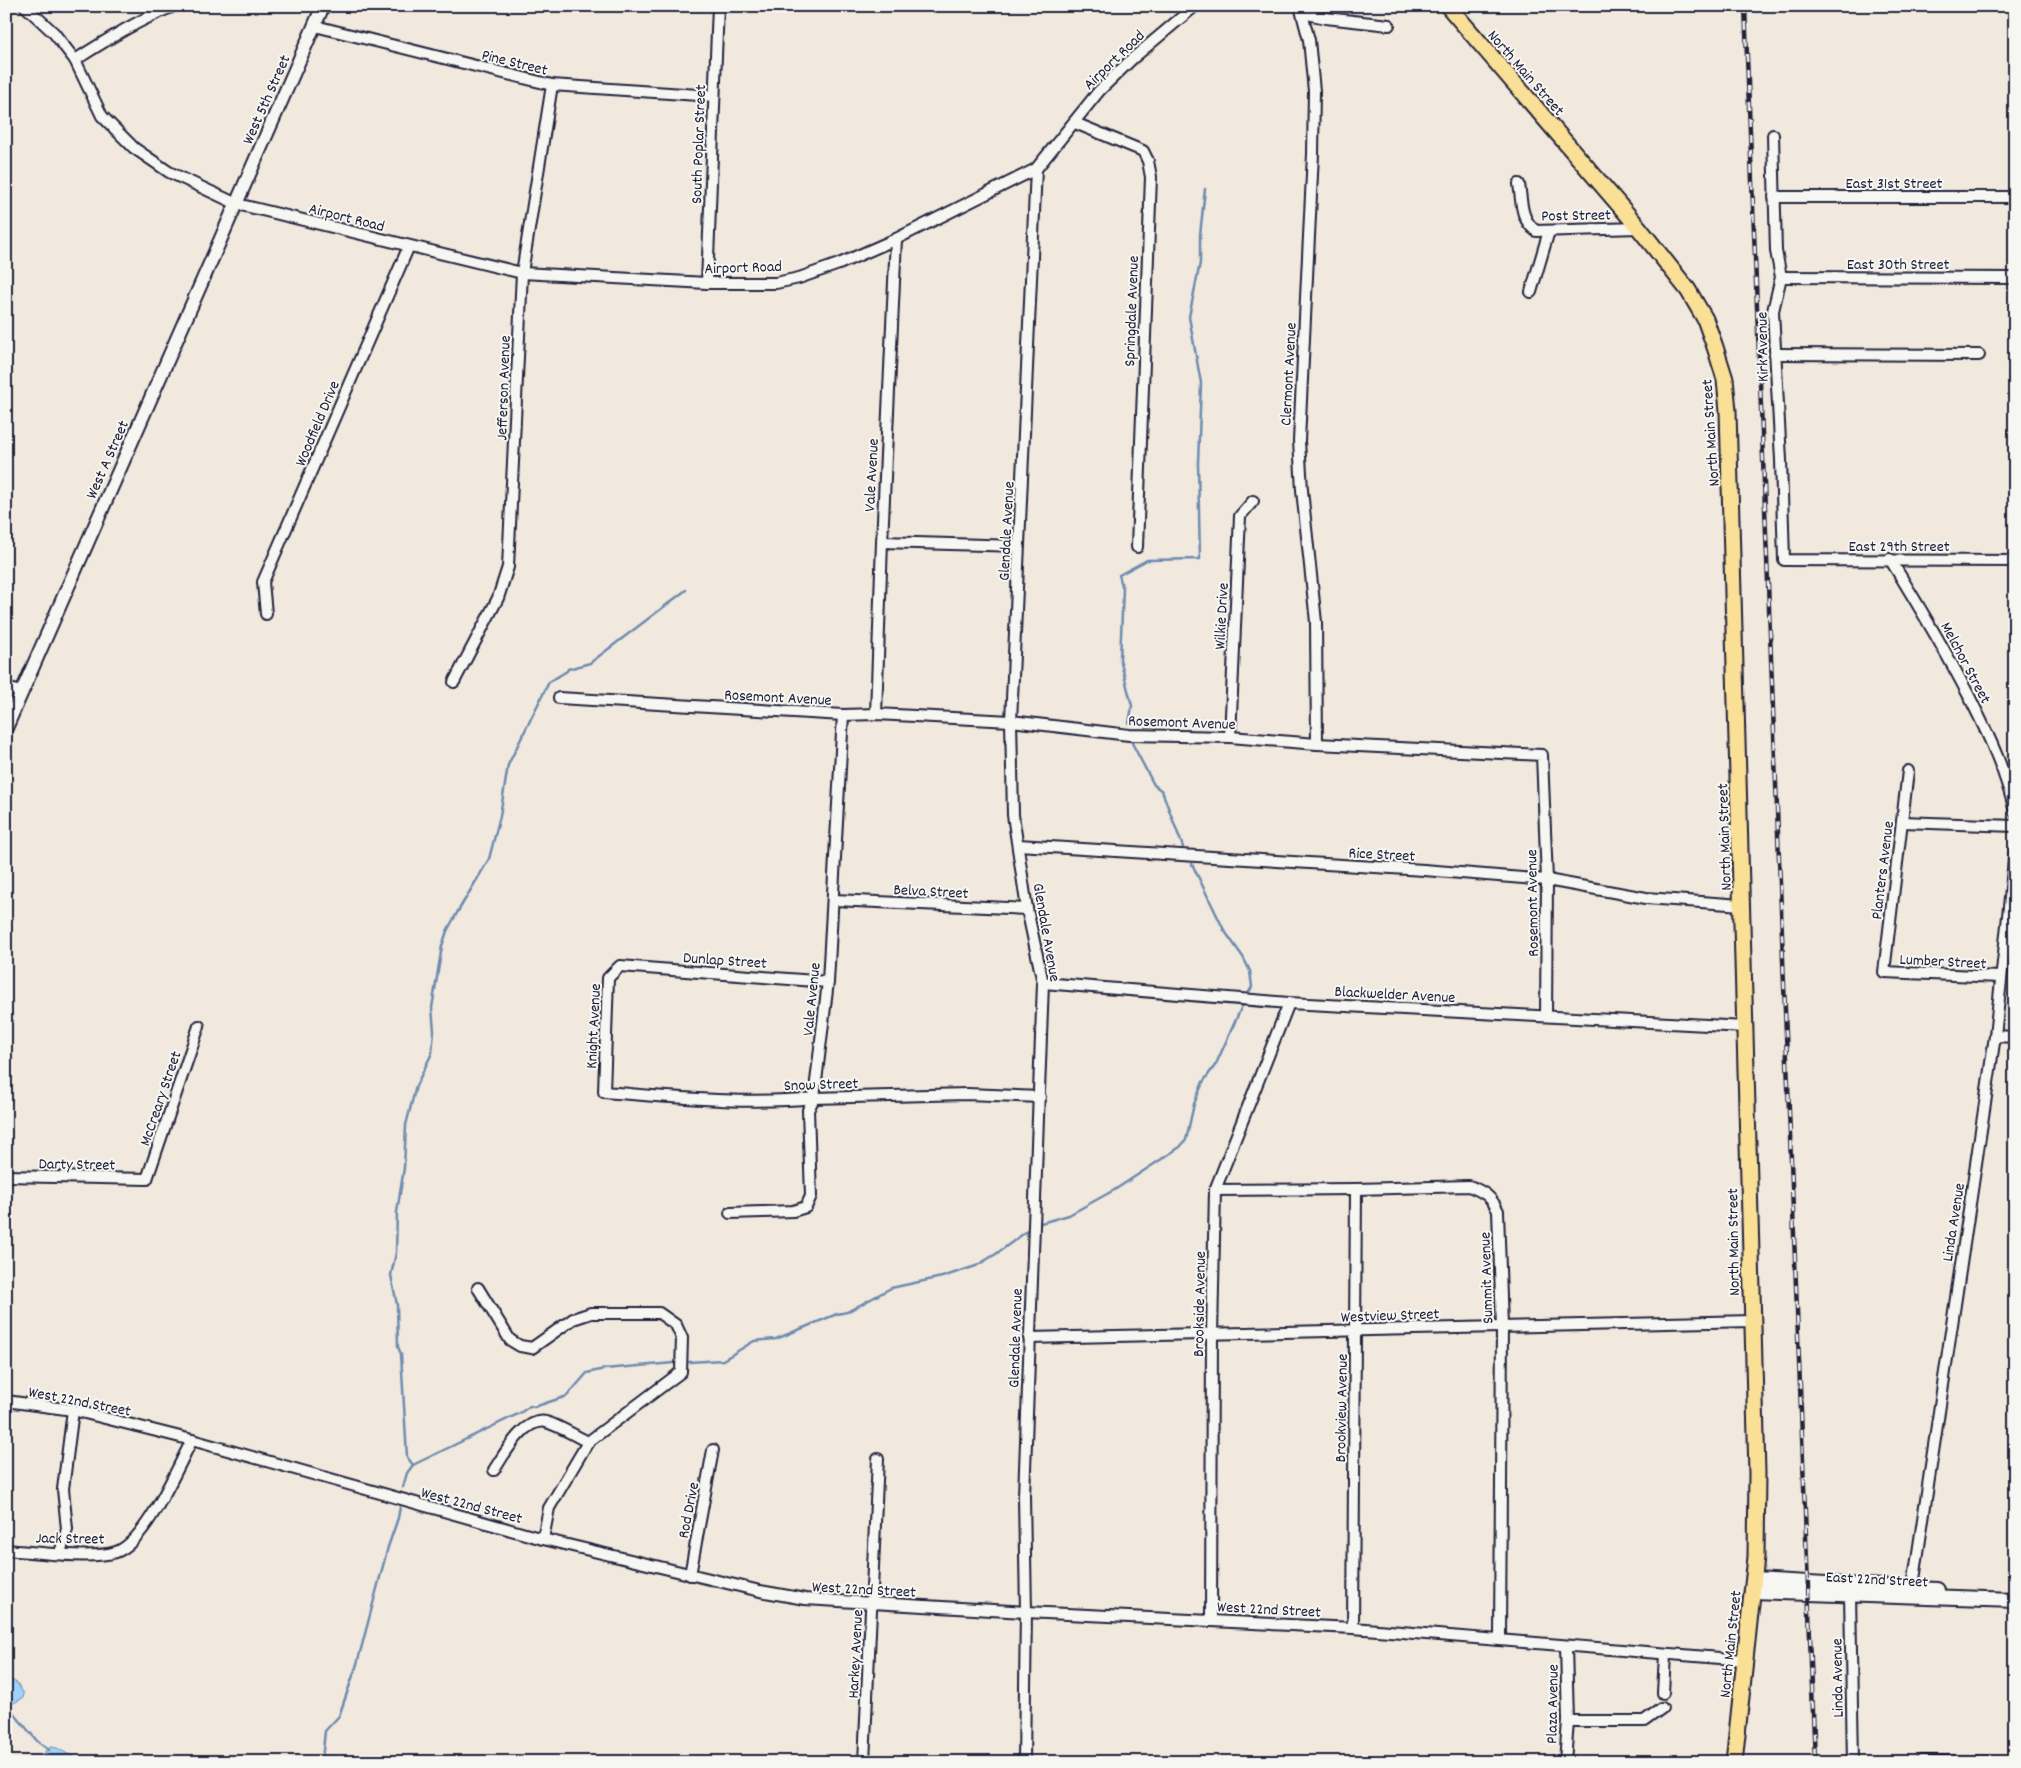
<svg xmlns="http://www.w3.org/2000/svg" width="2021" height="1768" font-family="Dekko,sans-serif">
<rect width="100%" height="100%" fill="#f1e8de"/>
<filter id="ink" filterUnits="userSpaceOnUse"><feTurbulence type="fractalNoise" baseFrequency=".02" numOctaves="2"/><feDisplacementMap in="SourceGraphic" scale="10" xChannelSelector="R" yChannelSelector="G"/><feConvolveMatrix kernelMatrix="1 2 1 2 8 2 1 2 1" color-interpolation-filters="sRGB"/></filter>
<g filter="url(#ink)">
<g fill="#9fd2fc" stroke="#6d8caf">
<path d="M6,1677l11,6 7,11 -1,4 -17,9z"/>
<path d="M51,1747l6,1 25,14h-35l-2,-11z"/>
</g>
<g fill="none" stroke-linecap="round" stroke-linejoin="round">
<g stroke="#6d8caf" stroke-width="2.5">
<path d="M1129,723l3,-17 -12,-47 3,-70 -4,-14 28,-15 53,-1 -2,-96 3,-80 -12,-66 11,-54v-28l5,-46"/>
<path d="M1132,743l22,42 8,6 21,56"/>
<path d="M1192,864l32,66 19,27 7,14 2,16 -3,5"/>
<path d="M1041,1223l28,-8 47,-26 64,-42 6,-7 8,-36 9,-22 13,-18 26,-58"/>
<path d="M689,1362l34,-2 31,-19 22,-2 61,-25 10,-2 44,-24 51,-11 34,-11 20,-12 35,-26"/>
<path d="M413,1465l-6,-8 -6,-103 -3,-7 -1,-42 -6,-30 5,-22 1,-41 7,-44 2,-43 10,-39 16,-33 2,-22 -2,-23 10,-62 5,-15 10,-18 32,-54 11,-43 8,-51 41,-83 18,-11 1,-2 22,-6 96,-73"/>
<path d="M403,1487l4,-14 6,-8 107,-52 10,-7 4,1 33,-11 20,-23 17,-4 70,-6"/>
<path d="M6,1704l32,38 11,8"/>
<path d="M320,1762l2,-2 3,-29 14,-15 18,-52 31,-117 10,-29 2,-11"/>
</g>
<defs>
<g id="minor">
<path d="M25,6l29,27 21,27 27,56 32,32 35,24 68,32 285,69 185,10h69l23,-5 40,-14 57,-25 140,-70 63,-78 33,-32 63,-53"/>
<path d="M1300,6l9,34 5,51 -1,63 -14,287 3,49 14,132 1,122"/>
<path d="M1303,13l23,5 63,7"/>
<path d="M315,26l237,59 161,11"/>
<path d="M75,60c32,-20 63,-40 99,-54"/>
<path d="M1075,123l68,28 5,10 3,16 -14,370"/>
<path d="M1773,135l3,116 5,26 -8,34 8,149 3,100 231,1"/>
<path d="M1519,184c3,18 1,35 17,47l103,-3"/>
<path d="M1774,197h241"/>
<path d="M1781,277l234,1"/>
<path d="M707,283l11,-277"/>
<path d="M1531,292l18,-61"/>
<path d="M1775,354l204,1"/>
<path d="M882,542l137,4"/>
<path d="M1890,559c29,47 57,94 82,143 18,36 34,71 43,110"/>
<path d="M266,614l-3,-32 146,-336"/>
<path d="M454,682l44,-84 10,-31 14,-294 30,-188"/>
<path d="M6,688l15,4"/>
<path d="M559,698l284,17 33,-1 135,7 118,14 101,2 87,7 225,11 5,125 -1,136"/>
<path d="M876,714l6,-172 14,-303"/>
<path d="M1230,737l10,-221 13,-15"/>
<path d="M1908,771l-24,201 116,5"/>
<path d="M1902,822l113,4"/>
<path d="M1018,845l406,25 123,10 99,18 96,7"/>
<path d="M834,900l193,9"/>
<path d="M828,982l-208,-16 -12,12 -4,114c68,5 142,13 210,6l153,-4 73,3"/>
<path d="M1043,983l246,20 456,24"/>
<path d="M1995,1036l20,1"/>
<path d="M6,1176l141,3 52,-153"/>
<path d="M1215,1190l141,-1 113,-3c15,6 22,10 29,25l4,115 -2,313"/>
<path d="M730,1213l63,-2 13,-4 5,-11 -3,-86 6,-12 14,-116 15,-267"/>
<path d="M478,1288l32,52 10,6 12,2 41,-29 18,-6h68l17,12 6,13 -1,34 -93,70 -39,66 -6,31"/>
<path d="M1029,1338l723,-17"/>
<path d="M6,1401l67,9 119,30 351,99 217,52 45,8 221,13 327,16 391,32"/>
<path d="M494,1470c10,-15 30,-53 52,-48 14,4 29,14 42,20"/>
<path d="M6,1550c29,2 85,10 110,2 30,-10 61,-84 76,-112"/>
<path d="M60,1553l7,-24 -4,-40 10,-79"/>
<path d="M690,1575l23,-125"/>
<path d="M1912,1593l83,-557 20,-185"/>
<path d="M1850,1594l3,168"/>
<path d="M1211,1620l1,-285 3,-145 74,-187"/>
<path d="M1353,1628l3,-439"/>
<path d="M1663,1693l2,-39"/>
<path d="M1568,1721h76l18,-13"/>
<path d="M1921,1761l70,1"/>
<path d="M864,1762l14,-303"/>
<path d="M1024,1762l2,-150 -2,-116 19,-513 -16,-74 -14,-94 -2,-94 25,-552"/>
<path d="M1565,1762l3,-41 -2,-75"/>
</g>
<path id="tertiary" d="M6,728l317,-722"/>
<g id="secondary">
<path d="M1754,1580l183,10"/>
<path d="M1753,1591l262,9"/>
</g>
<path id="primary" d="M1448,6l191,222 49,62 17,29 10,28 10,32 3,32 29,1062 -1,84 -22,205"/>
</defs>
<use href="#minor" stroke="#22223b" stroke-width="14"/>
<use href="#tertiary" stroke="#22223b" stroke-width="16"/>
<use href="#secondary" stroke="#22223b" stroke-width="18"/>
<use href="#primary" stroke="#22223b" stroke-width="19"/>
<use href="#minor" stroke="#f6f6f2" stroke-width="10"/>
<use href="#tertiary" stroke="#f6f6f2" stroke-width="12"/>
<use href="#secondary" stroke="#f6f6f2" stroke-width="14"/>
<use href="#primary" stroke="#fadf96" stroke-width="15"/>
<defs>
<path id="rail" d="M1745,6l70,1756"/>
</defs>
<use href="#rail" stroke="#22223b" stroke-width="4.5"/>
<use href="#rail" stroke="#f6f6f2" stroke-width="2.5" stroke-dasharray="8" stroke-linecap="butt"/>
</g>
</g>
<g text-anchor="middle" stroke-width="4" stroke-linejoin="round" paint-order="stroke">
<g font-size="16" fill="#22223b" stroke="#f6f6f2">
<text transform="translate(1113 59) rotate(-44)" y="6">Airport Road</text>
<text transform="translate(515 61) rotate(14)" y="6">Pine Street</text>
<text transform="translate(1527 72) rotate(49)" y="6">North Main Street</text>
<text transform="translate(265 99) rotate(-66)" y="6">West 5th Street</text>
<text transform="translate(697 144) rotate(-88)" y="6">South Poplar Street</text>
<text x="1894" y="188">East 31st Street</text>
<text transform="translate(1576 214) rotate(-1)" y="6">Post Street</text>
<text transform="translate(347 216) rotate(14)" y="6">Airport Road</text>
<text x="1898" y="269">East 30th Street</text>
<text transform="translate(743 266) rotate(-2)" y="6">Airport Road</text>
<text transform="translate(1130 311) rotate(-88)" y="6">Springdale Avenue</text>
<text transform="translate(1761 347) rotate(-91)" y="6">Kirk Avenue</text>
<text transform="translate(1287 374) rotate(-87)" y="6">Clermont Avenue</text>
<text transform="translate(502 388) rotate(-88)" y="6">Jefferson Avenue</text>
<text transform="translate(316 423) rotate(-67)" y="6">Woodfield Drive</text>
<text transform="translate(1709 433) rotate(-94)" y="6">North Main Street</text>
<text transform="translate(106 459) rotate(-66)" y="6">West A Street</text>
<text transform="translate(870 475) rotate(-87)" y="6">Vale Avenue</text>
<text transform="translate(1005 531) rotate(-87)" y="6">Glendale Avenue</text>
<text x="1899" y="551">East 29th Street</text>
<text transform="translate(1220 616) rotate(-87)" y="6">Wilkie Drive</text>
<text transform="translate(1967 662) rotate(62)" y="6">Melchor Street</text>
<text transform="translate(778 696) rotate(3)" y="6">Rosemont Avenue</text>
<text transform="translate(1182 721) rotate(2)" y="6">Rosemont Avenue</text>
<text transform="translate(1723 837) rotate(-92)" y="6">North Main Street</text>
<text transform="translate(1382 853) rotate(3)" y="6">Rice Street</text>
<text transform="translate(1881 870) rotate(-83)" y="6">Planters Avenue</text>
<text transform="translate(931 890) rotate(3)" y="6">Belva Street</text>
<text transform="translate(1531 903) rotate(-91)" y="6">Rosemont Avenue</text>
<text transform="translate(1048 932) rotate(80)" y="6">Glendale Avenue</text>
<text transform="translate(725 959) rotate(4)" y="6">Dunlap Street</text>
<text transform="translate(1943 960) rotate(3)" y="6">Lumber Street</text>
<text transform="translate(1395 993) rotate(3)" y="6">Blackwelder Avenue</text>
<text transform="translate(810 999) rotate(-84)" y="6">Vale Avenue</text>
<text transform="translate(592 1026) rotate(-87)" y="6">Knight Avenue</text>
<text transform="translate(821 1083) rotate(-2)" y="6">Snow Street</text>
<text transform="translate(159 1098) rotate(-71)" y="6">McCreary Street</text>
<text transform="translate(77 1163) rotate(1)" y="6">Darty Street</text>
<text transform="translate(1952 1222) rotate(-81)" y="6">Linda Avenue</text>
<text transform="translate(1732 1242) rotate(-91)" y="6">North Main Street</text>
<text transform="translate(1485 1278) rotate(-92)" y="6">Summit Avenue</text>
<text transform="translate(1198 1304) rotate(-89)" y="6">Brookside Avenue</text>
<text transform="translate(1390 1314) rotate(-2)" y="6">Westview Street</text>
<text transform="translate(1014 1338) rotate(-88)" y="6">Glendale Avenue</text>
<text transform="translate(80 1400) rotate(11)" y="6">West 22nd Street</text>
<text transform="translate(1340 1408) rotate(-89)" y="6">Brookview Avenue</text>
<text transform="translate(472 1504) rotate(15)" y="6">West 22nd Street</text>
<text transform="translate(687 1510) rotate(-79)" y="6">Rod Drive</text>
<text transform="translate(70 1537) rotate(1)" y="6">Jack Street</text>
<text transform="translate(1877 1578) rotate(3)" y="6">East 22nd Street</text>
<text transform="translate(864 1588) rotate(3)" y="6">West 22nd Street</text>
<text transform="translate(1269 1608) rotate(3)" y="6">West 22nd Street</text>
<text transform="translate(1729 1644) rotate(-84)" y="6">North Main Street</text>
<text transform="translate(854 1654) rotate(-87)" y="6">Harkey Avenue</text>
<text transform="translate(1836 1678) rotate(-91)" y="6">Linda Avenue</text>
<text transform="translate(1551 1704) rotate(-89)" y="6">Plaza Avenue</text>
</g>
</g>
<rect width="2021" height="1768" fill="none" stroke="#f6f6f2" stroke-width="25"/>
<rect x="12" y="12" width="1996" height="1743" fill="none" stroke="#22223b" stroke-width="2" filter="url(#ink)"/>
</svg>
